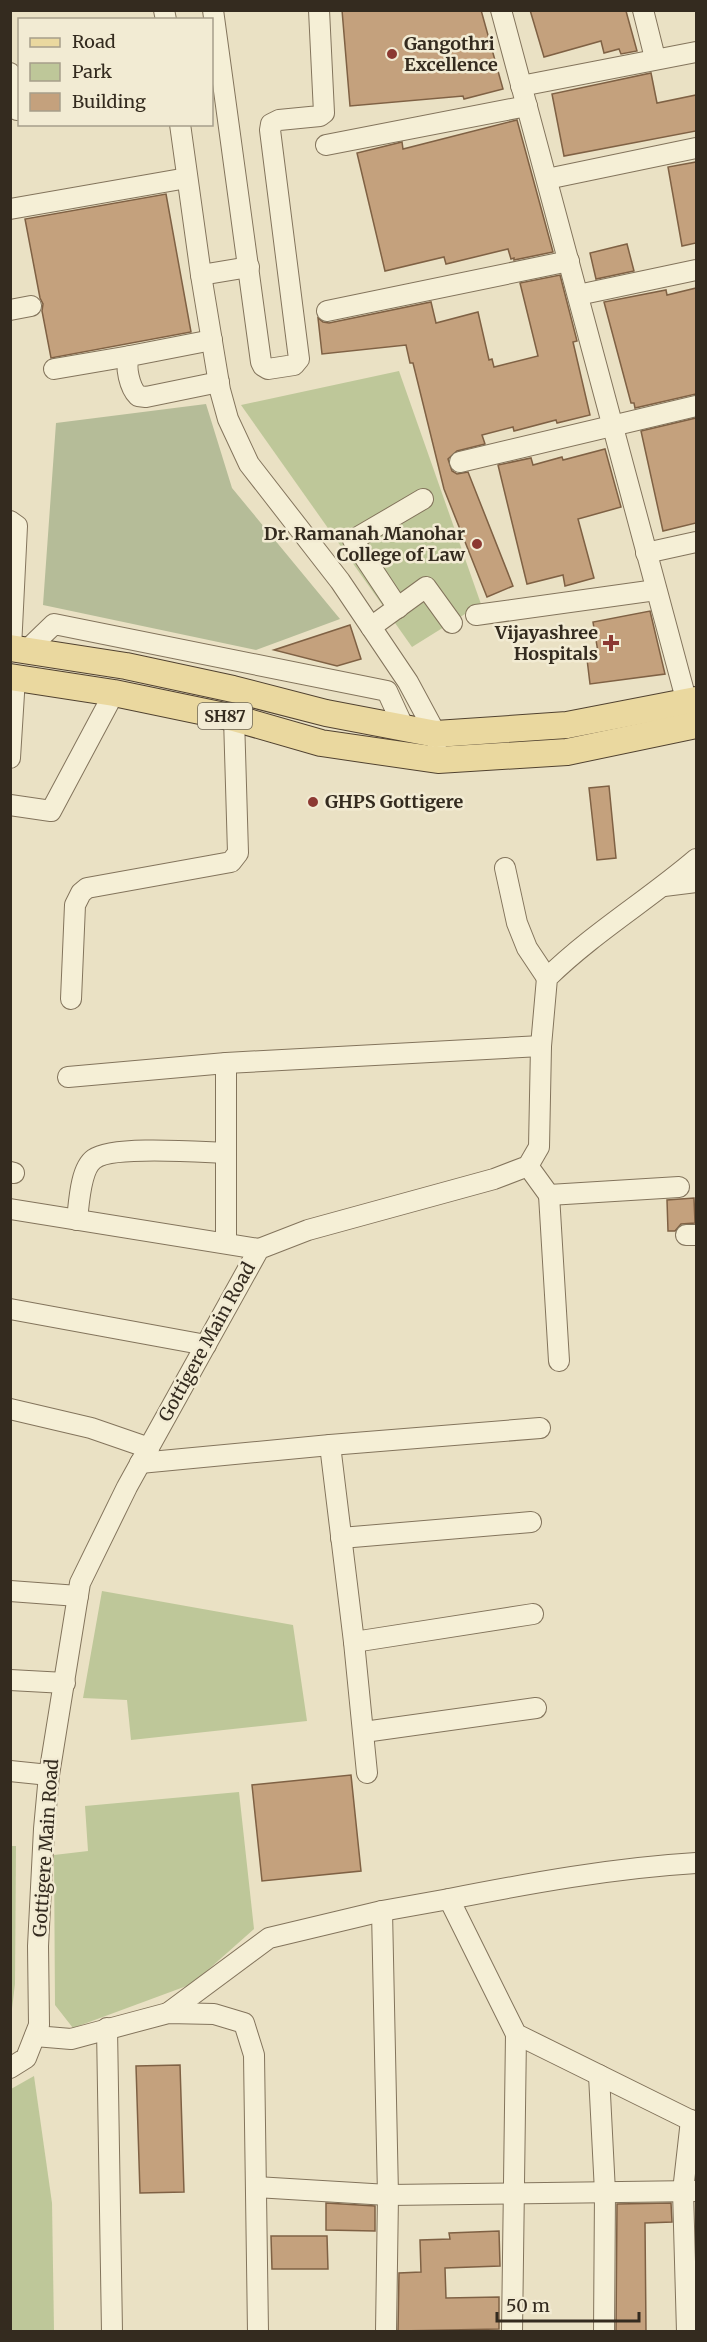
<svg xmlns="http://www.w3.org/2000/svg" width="707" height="2342" font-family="Merriweather,serif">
<rect width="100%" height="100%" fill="#eae1c4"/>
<g fill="#bec799">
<path d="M399,371l82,233 -69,43 -171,-242z"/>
<path d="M102,1591l191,34 14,96 -176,19 -4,-40 -44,-2z"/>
<path d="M239,1792l15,137 -62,55 -119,44 -18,-23 -1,-150 34,-4 -3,-45z"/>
<path d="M11,1846h5l-1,138 -4,33z"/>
<path d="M34,2076l18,127 2,128h-43v-242z"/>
</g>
<path fill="#b5bc98" d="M206,404l26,84 108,131 -84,31 -213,-45 13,-182z"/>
<g fill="#c4a17d" stroke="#7f6144" stroke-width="1.5">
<path d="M342,10h139l22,79 -39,10 -1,-3 -113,10z"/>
<path d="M530,10l96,1 11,40 -16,3 -2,-5 -15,4 -3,-12 -57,16z"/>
<path d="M651,73l6,30 39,-8v36l-132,25 -12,-62z"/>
<path d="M517,120l36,132 -39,8v-2l-3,1 -3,-10 -62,15 -2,-7 -59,14 -28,-118 45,-11 1,7z"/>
<path d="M696,162v81l-14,3 -14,-79z"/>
<path d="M166,194l25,138 -140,26 -9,-47 1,-7 -3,-6 -15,-79z"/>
<path d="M627,244l7,27 -38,8 -6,-26z"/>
<path d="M560,275l17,66 -4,1 17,73 -33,8 -1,-3 -42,11 -1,-4 -31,8 3,9 -28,7 -9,8 4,12 5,3 11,-2 45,114 -26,11 -43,-108 -31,-126h-3l-4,-18 -84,9 -4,-36 5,4 6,1 102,-21 5,21 42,-11 11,48 3,-1 2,8 44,-11 -18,-73z"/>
<path d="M696,288v106l-61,14 -1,-5h-3l-27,-101 62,-12 1,5z"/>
<path d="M696,418v105l-33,8 -22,-100z"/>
<path d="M605,449l16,58 -43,12 16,59 -29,8 -2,-11 -36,9 -29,-119 33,-7 2,7 29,-8 1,3z"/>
<path d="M650,611l15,63 -75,10 -3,-25 12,-1 -6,-36z"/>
<path d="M350,625l11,34 -24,7 -63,-16z"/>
<path d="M609,786l7,72 -19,2 -8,-72z"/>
<path d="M694,1198l1,25 -14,1 -6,7h-7l-1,-31z"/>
<path d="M351,1775l10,96 -99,10 -10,-96z"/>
<path d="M180,2065l4,127 -44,1 -4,-127z"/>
<path d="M326,2203l49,3v25l-49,-1z"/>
<path d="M671,2203l1,19 -27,1 1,108h-30l1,-127z"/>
<path d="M499,2231l1,35 -55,2 1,30 53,-1v32l-101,2 1,-58 22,-1 -1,-32 30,-1 -1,-6z"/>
<path d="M271,2236h56l1,33h-56z"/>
</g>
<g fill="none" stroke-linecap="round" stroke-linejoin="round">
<defs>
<g id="minor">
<path d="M164,10l2,10"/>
<path d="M213,10l48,352 2,4 5,3 26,-4 5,-6 -29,-229 1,-6 8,-4 41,-4 4,-3 -5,-103"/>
<path d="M501,10l189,704"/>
<path d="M643,10l12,48"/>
<path d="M10,73l7,37"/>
<path d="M521,86l175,-34"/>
<path d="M180,124l21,151 19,115 8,29 21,45 91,117 68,101 28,52 1,8"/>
<path d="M326,145l201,-39"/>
<path d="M547,179l149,-31"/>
<path d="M10,209l177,-31"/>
<path d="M201,275l48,-8"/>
<path d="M578,295l118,-25"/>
<path d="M10,310l21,-4"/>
<path d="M327,311l242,-50"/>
<path d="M212,340l-82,16c-6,10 0,32 8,40l8,1 73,-15"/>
<path d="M54,369l76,-13"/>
<path d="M460,462l236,-56"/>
<path d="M10,521l7,5 -6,122"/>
<path d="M646,553l50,-11"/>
<path d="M398,608l-45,-68 70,-41"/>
<path d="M476,615l180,-25"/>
<path d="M371,627l55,-40 26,36"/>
<path d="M26,651l28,-27 333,67 17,37"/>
<path d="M10,758l5,-80"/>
<path d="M10,805l41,6 63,-118"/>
<path d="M505,868l12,55 10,25 20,30"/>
<path d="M664,886l32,-4"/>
<path d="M71,999l4,-94 6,-12 6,-5 144,-26 7,-9 -4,-135"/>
<path d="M226,1063v180"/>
<path d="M68,1077l158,-14 315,-17"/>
<path d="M528,1166l21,29 130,-8"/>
<path d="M10,1172l4,1"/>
<path d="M549,1195l10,166"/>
<path d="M10,1209l249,40"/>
<path d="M77,1220c2,-16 3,-51 17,-61 19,-14 105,-7 132,-6"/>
<path d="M686,1235h10"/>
<path d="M10,1309l196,36"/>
<path d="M10,1409l81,19 58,20"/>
<path d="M330,1445l24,197 13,131"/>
<path d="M140,1463l190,-18 210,-17"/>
<path d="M341,1538l190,-16"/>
<path d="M10,1591l68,5"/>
<path d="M354,1642l179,-28"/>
<path d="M10,1680l55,3"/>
<path d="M364,1732l172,-24"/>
<path d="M10,1771l39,4"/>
<path d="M449,1899c82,-16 164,-31 247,-36"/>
<path d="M382,1911l6,284 -2,137"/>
<path d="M168,2013l101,-75 113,-27 67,-12 67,135 180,89"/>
<path d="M107,2028l5,304"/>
<path d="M35,2036l36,3 97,-26 46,1 30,9 10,32 4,277"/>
<path d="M10,2068l16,-10 13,-33 -1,-79 6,-117 5,-54 31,-192 47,-96 132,-238 49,-19 186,-51 34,-13 11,-19 2,-101 6,-68c46,-45 101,-78 149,-119"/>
<path d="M599,2075l6,117 -1,140"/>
<path d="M256,2187l132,8 308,-4"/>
<path d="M512,2332l4,-298"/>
<path d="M687,2332l-4,-141 8,-71"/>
</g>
<g id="major">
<path d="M10,648l116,18 107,23 93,24 110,21 131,-9 129,-25"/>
<path d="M10,677l104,16 120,25 87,25 117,17 129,-8 129,-27"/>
</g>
</defs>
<use href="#minor" stroke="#83745c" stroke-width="22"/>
<use href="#major" stroke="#514230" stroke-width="28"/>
<use href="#minor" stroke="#f5efd6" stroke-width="20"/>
<use href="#major" stroke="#ead89f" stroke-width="26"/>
</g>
<g fill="#8c3932" stroke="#f2ebd3" stroke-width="2">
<circle cx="392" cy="54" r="6"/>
<circle cx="477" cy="544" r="6"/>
<path d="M608 634h6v6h6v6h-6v6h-6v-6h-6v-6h6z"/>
<circle cx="313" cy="802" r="6"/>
</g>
<g text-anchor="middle" stroke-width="5" stroke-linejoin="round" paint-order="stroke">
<rect fill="#f2ebd3" stroke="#6d6555" stroke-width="1.5" x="198" y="703" width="54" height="26" rx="4.5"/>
<g font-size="16" font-weight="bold" fill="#342b1f">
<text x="225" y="722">SH87</text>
</g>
<g font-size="18" font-weight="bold" fill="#342b1f" stroke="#f2ebd3" text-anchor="start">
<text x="404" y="50">Gangothri<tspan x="404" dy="21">Excellence</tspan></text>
<text x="465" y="540" text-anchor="end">Dr. Ramanah Manohar<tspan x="465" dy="21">College of Law</tspan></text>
<text x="598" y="639" text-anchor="end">Vijayashree<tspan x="598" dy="21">Hospitals</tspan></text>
<text x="325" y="808">GHPS Gottigere</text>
</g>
<g font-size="18" fill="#342b1f" stroke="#f2ebd3">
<text transform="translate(207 1342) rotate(-61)" y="6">Gottigere Main Road</text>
<text transform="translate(46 1848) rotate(-86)" y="6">Gottigere Main Road</text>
</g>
</g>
<rect width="707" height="2342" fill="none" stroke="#342b1f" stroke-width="24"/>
<rect x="18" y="18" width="195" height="108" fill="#f2ebd3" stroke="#a69e8b" stroke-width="1.5"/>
<rect x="30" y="38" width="30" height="9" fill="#ead89f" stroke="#a69e8b" stroke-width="1.5"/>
<text x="72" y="48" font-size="18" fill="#342b1f">Road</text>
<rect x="30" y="63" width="30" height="18" fill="#bec799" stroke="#a69e8b" stroke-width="1.5"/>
<text x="72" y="78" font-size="18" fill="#342b1f">Park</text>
<rect x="30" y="93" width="30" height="18" fill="#c4a17d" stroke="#a69e8b" stroke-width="1.5"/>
<text x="72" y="108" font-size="18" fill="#342b1f">Building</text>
<path d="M497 2312v9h142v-9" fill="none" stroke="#342b1f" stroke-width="3"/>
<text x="506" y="2312" font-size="18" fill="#342b1f" stroke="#f2ebd3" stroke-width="4.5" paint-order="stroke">50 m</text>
</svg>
